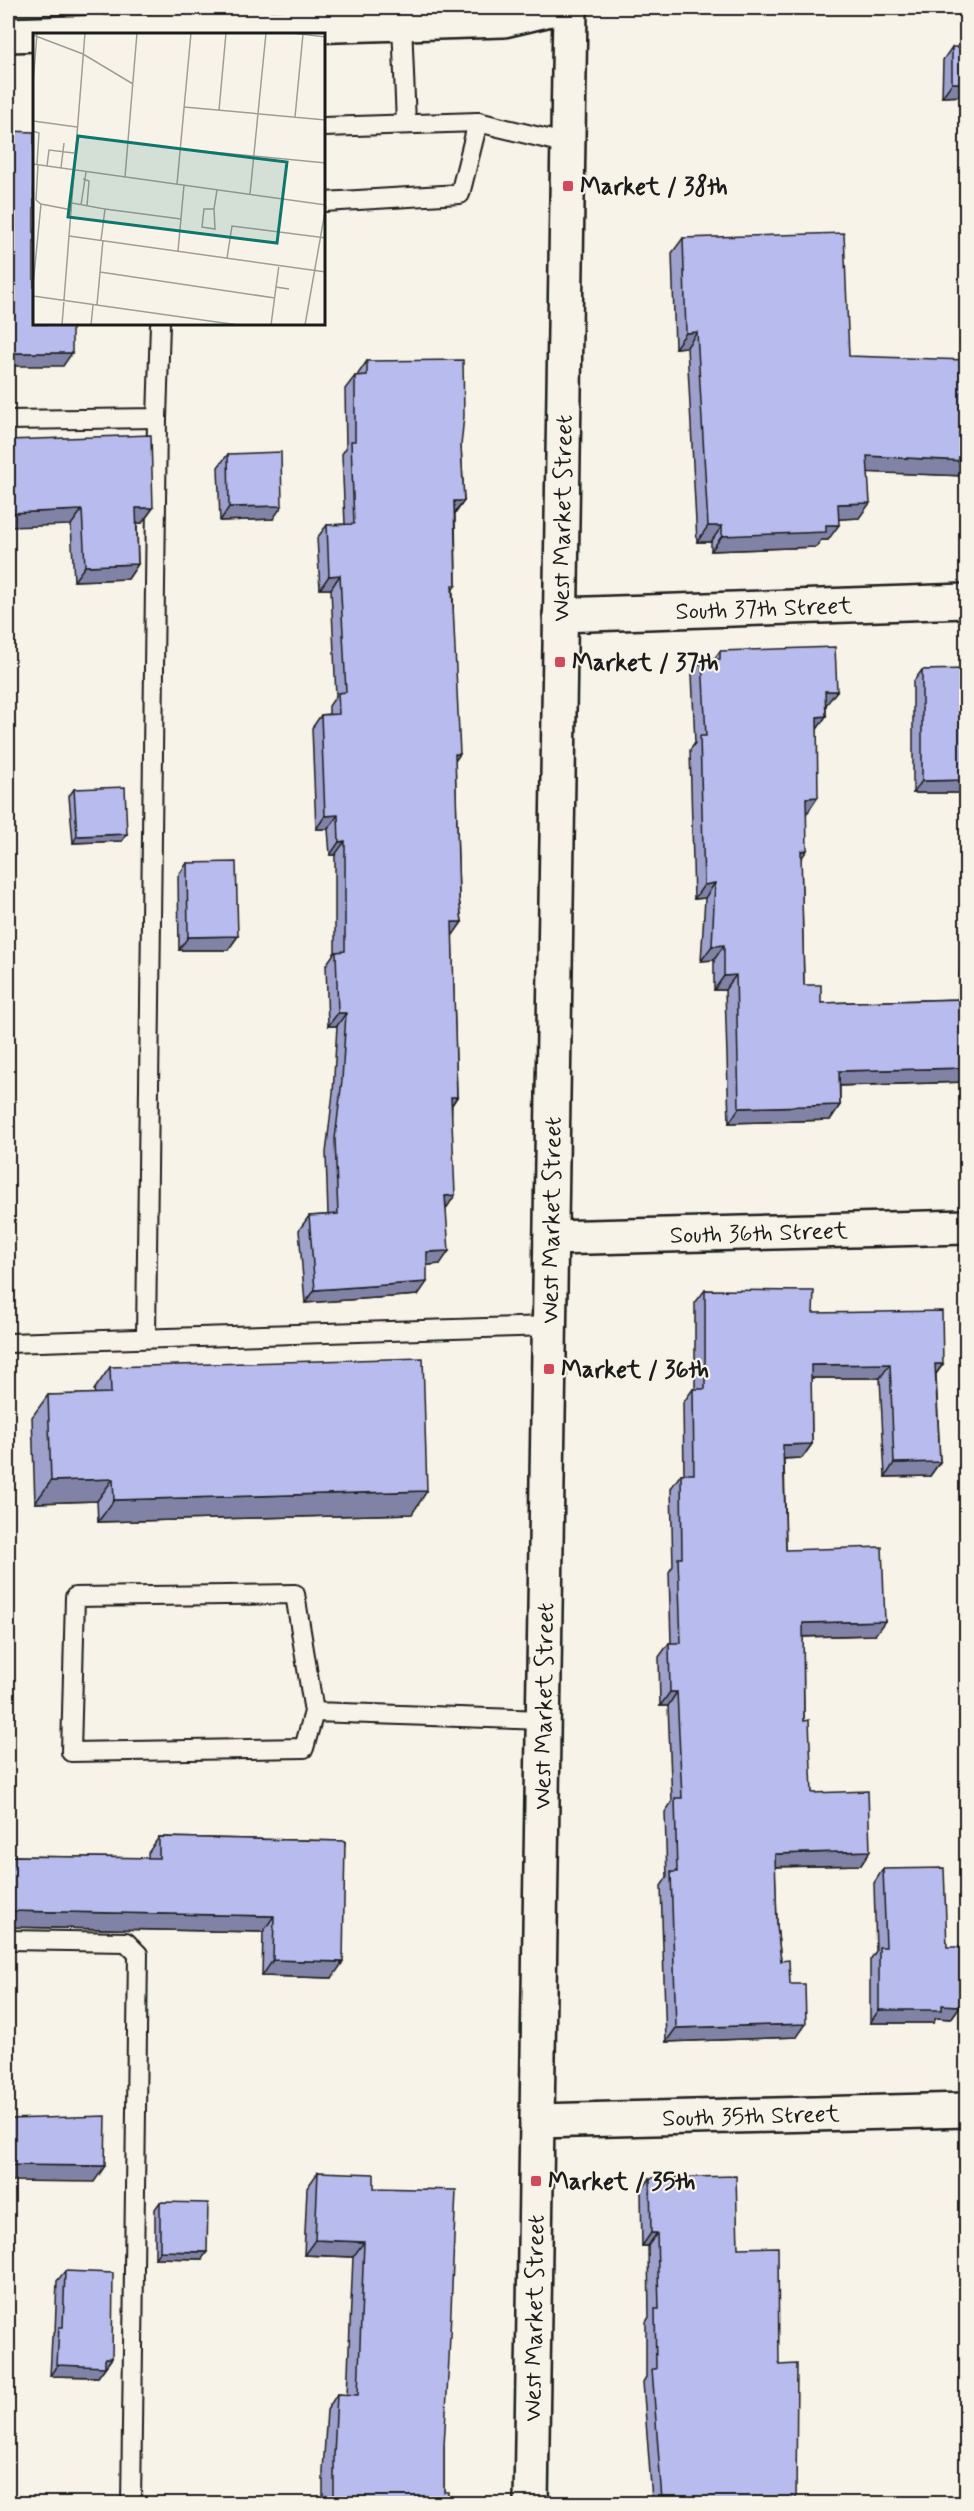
<svg xmlns="http://www.w3.org/2000/svg" width="974" height="2511" font-family="Mynerve,sans-serif">
<rect width="100%" height="100%" fill="#f7f3e8"/>
<filter id="ink" filterUnits="userSpaceOnUse"><feTurbulence type="fractalNoise" baseFrequency=".0167" numOctaves="2"/><feDisplacementMap in="SourceGraphic" scale="12" xChannelSelector="R" yChannelSelector="G"/><feConvolveMatrix kernelMatrix="1 2 1 2 8 2 1 2 1" color-interpolation-filters="sRGB"/></filter>
<g filter="url(#ink)">
<g fill="none" stroke-linecap="round" stroke-linejoin="round">
<defs>
<g id="lane">
<path d="M402,23l4,101"/>
<path d="M94,32l1,-24"/>
<path d="M324,127l154,-5 90,22"/>
<path d="M324,202l136,-8 18,-72"/>
<path d="M8,420l149,-2 3,-94"/>
<path d="M146,1337l11,-919"/>
<path d="M8,1343l541,-17"/>
<path d="M314,1712l-10,36 -233,4 4,-155 220,-3 19,118 230,8"/>
<path d="M8,1940l118,2 12,12 -7,550"/>
</g>
<g id="street">
<path id="s1" d="M560,615l406,-14"/>
<path id="s2" d="M551,1238l415,-11"/>
<path id="s3" d="M537,2121l429,-11"/>
</g>
<g id="secondary">
<path d="M8,35l496,-15 51,-12"/>
<path id="s4" d="M531,2504l39,-2496"/>
</g>
</defs>
<use href="#lane" stroke="#1c1c1c" stroke-width="22"/>
<use href="#street" stroke="#1c1c1c" stroke-width="38"/>
<use href="#secondary" stroke="#1c1c1c" stroke-width="38"/>
<use href="#lane" stroke="#f7f3e8" stroke-width="18"/>
<use href="#street" stroke="#f7f3e8" stroke-width="33"/>
<use href="#secondary" stroke="#f7f3e8" stroke-width="33"/>
</g>
<g fill="#9da1cc" stroke="#1c1c1c" stroke-width="1.5">
<path d="M952,47l14,49 -24,1 1,-37z"/>
<path d="M683,238l166,118 117,120 -98,-4 -9,46 -20,1 -11,21h-7l-5,7 -105,4v-9h-14l-10,-195 -12,1 -3,-95z"/>
<path d="M367,361l94,85 3,55 -9,13 1,71 -3,4 2,172 4,137 3,24 -10,13 5,162 -5,8 -6,104 -6,55 -13,1 -9,30 -113,8 -6,-73 10,-14 19,-1 -2,-62 7,-60 4,-67h-9l-2,-61 9,-13v-97h-5l-2,-26h-12l-4,-101 9,-13 8,-1v-8l7,-10 -5,-107h-11l-3,-51 10,-13 18,-1 -3,-70 4,-6 -1,-59 10,-13h3v-2z"/>
<path d="M8,440l145,68 -11,15h-5l1,41 -10,15 -54,2 -3,-56z"/>
<path d="M228,454l45,65 -53,2 -2,-54z"/>
<path d="M720,651l106,54v11l-9,13 -16,130 3,126 17,18 137,-4 6,-95 2,-4v182l-126,4v19l-10,15 -101,3 -4,-133h-11v-30l-13,1 4,-63 -11,1 -4,-149 5,-7 -3,-69 10,-14 12,-1z"/>
<path d="M922,670h44v123h-53v-111z"/>
<path d="M74,789l53,45 -5,7 -49,2 -4,-47z"/>
<path d="M187,863l51,73 -10,14h-49l-1,-74z"/>
<path d="M705,1290l108,23 130,51 -7,10 4,88 -10,14 -45,1 -5,-99h-69l1,66 -10,14 -18,1 2,91 89,85 -72,2 1,84 8,72 58,58 -9,14 -86,2 2,59 4,35 9,23 7,53 -131,5 -5,-156 6,-9 -2,-65 7,-10 -4,-96h-8l-1,-49 10,-14h2l-2,-71 4,-6 -2,-78 10,-14h3l-1,-71 10,-14h2v-86z"/>
<path d="M110,1367l302,147 -314,8 -1,-21 -62,2 -3,-86 16,-22 47,-1 -1,-4z"/>
<path d="M159,1837l186,4 -13,137 -70,-2 1,-44 -255,-5v-71l140,2v-5z"/>
<path d="M883,1869l64,78 13,59 -9,13 -15,-1 -3,5h-63v-63l6,-9 -2,-68z"/>
<path d="M318,2172l56,16 70,258v46l4,12h-125v-33l4,-61 10,-16 10,1 6,-138 -49,-2 3,-67z"/>
<path d="M650,2178l88,70 41,117 17,139h-157l2,-4h11l-9,-118 3,-5v-55l3,-5 -1,-71h-6l-1,-55z"/>
<path d="M160,2202l42,57 -47,-1v-49z"/>
<path d="M65,2271l47,87 -14,19 -48,-1 2,-39 3,-5 2,-51z"/>
</g>
<g fill="#8083a6" stroke="#1c1c1c" stroke-width="1.5">
<path d="M952,83h14v13l-24,1z"/>
<path d="M697,332l-10,15 -12,1 11,-15z"/>
<path d="M8,353h64l-9,13h-55z"/>
<path d="M867,456l99,5v15l-110,-4z"/>
<path d="M454,501h10l-10,13z"/>
<path d="M870,503l-11,15 -31,2 10,-16z"/>
<path d="M282,506l-9,13 -53,2 9,-14z"/>
<path d="M136,508h17l-11,15h-16z"/>
<path d="M82,510l-11,15 -63,2v-14z"/>
<path d="M826,525h13l-11,15h-7l-5,7 -105,4 11,-15z"/>
<path d="M708,526h14l-11,16h-14z"/>
<path d="M138,564l-10,15 -54,2 11,-15z"/>
<path d="M340,575l-9,14h-11l9,-13z"/>
<path d="M825,691h12l-11,14h-11z"/>
<path d="M826,716l-10,15 1,-14z"/>
<path d="M455,754h5l-9,13z"/>
<path d="M966,780v13h-53l9,-12z"/>
<path d="M818,797l-10,15h-12l10,-14z"/>
<path d="M338,815l-10,14h-12l9,-13z"/>
<path d="M127,834l-5,7 -49,2 4,-7z"/>
<path d="M345,841l-10,14h-5l9,-13z"/>
<path d="M807,850l-10,15 4,-14z"/>
<path d="M715,883l-10,15 -11,1 10,-14z"/>
<path d="M452,922h10l-9,13h-11z"/>
<path d="M238,936l-10,14h-49l9,-13z"/>
<path d="M724,945l-10,15 -13,1 11,-15z"/>
<path d="M736,975l-11,15h-11l10,-14z"/>
<path d="M338,1013h8l-9,13h-9z"/>
<path d="M966,1068v14l-137,4 10,-15z"/>
<path d="M451,1097h6l-9,13z"/>
<path d="M840,1105l-10,15 -101,3 10,-15z"/>
<path d="M455,1195l-9,14 -1,-13z"/>
<path d="M449,1251l-9,13 -23,2 10,-14z"/>
<path d="M427,1282l-9,13 -113,8 10,-13z"/>
<path d="M890,1364l-10,14h-79l10,-13z"/>
<path d="M935,1364h8l-10,14z"/>
<path d="M812,1444l-10,14 -28,1 9,-14z"/>
<path d="M940,1462l-10,14 -45,1 9,-14z"/>
<path d="M113,1479l-16,22 -62,2 16,-22z"/>
<path d="M427,1491l-15,23 -314,8 16,-22z"/>
<path d="M885,1621l-10,14 -82,2 10,-14z"/>
<path d="M670,1692h7l-9,14h-8z"/>
<path d="M870,1851l-9,14 -96,2 10,-13z"/>
<path d="M8,1911l266,5 -11,16 -255,-5z"/>
<path d="M273,1960l70,2 -11,16 -70,-2z"/>
<path d="M942,2005l18,1 -9,13 -15,-1 -3,5h-63l9,-13z"/>
<path d="M806,2024l-9,13 -131,5 10,-14z"/>
<path d="M8,2165l97,1 -11,16 -86,-1z"/>
<path d="M651,2233h6l-9,13h-6z"/>
<path d="M315,2240l49,2 -11,15 -49,-2z"/>
<path d="M160,2251l47,1 -5,7 -47,-1z"/>
<path d="M105,2358h7l-14,19 -48,-1 7,-11z"/>
</g>
<g fill="#b7bbed" stroke="#1c1c1c" stroke-width="1.5">
<rect x="952" y="47" width="14" height="36"/>
<path d="M8,131l26,1v192h38v29h-64z"/>
<path d="M844,233l5,123 117,4v101l-99,-5 3,47 -32,1 1,21h-13v7l-104,4v-10h-14l-11,-194 -11,1 -3,-95z"/>
<path d="M463,360l1,56 -3,30 3,55h-10l2,84h-4l8,169h-5l4,144 3,24h-10l5,175h-6l4,98 -10,1 4,55 -22,1v30l-112,8 -6,-74 29,-2 -3,-75 7,-59 4,-67h-8l-2,-61 9,-1v-110l-6,1 -1,-27 -13,1 -4,-101 18,-1 -1,-21 8,-1 -6,-117 -11,1 -2,-51 27,-1 -3,-83h4v-65l12,-1v-14z"/>
<path d="M151,435l2,73h-17l2,56 -53,2 -3,-56 -74,3v-73z"/>
<path d="M281,452l1,54 -53,1 -1,-53z"/>
<path d="M835,647l2,44h-12l1,25 -9,1 1,80 -12,1 1,52 -6,1 3,134h17v18l145,-4v69l-127,3 1,34 -101,3 -3,-133 -12,1v-31l-12,1 3,-63 -11,2 -4,-149h6l-4,-76 18,-1v-8z"/>
<path d="M966,669v111l-44,1v-111z"/>
<path d="M125,787l2,47 -50,2 -3,-47z"/>
<path d="M236,862l2,74 -50,1 -1,-74z"/>
<path d="M705,1290l109,1 -1,22 129,-2 1,53h-8l5,98 -46,1 -4,-99 -79,1 1,79 -29,1 3,105 96,-3 3,74 -82,2 1,98 5,-1 3,73 56,-2 2,60 -95,3 2,72 4,35 8,-1 1,24h15l1,40 -130,4 -5,-156h6l-2,-74h7l-5,-106h-7l-1,-49h12l-3,-85h4l-1,-84h13l-1,-85h12z"/>
<path d="M423,1358l4,133 -313,9 -1,-21 -62,2 -3,-86 63,-2 -1,-26z"/>
<path d="M159,1837l186,4 -2,121 -70,-2 1,-44 -266,-5v-55l151,2z"/>
<path d="M944,1868l3,79h13v59l-18,-1v5h-63v-63h7l-3,-78z"/>
<path d="M106,2116l-1,50 -97,-1v-46z"/>
<path d="M318,2172l56,2v14l82,2 -7,169 -5,87v46h4v12h-114v-49l3,-61 21,1 6,-153 -49,-2z"/>
<path d="M736,2176l2,72 40,-1 1,118 18,-1 -1,140h-155v-4h21l-10,-131h4l-1,-60h4l-2,-76h-6l-1,-55z"/>
<path d="M160,2202l48,1 -1,49 -47,-1z"/>
<path d="M65,2271l48,2 -1,85h-7v9l-48,-2 2,-38h4z"/>
</g>
</g>
<g fill="#d1495b" stroke="#f7f3e8" stroke-width="2">
<rect x="562" y="180" width="12" height="12" rx="3"/>
<rect x="554" y="656" width="12" height="12" rx="3"/>
<rect x="543" y="1363" width="12" height="12" rx="3"/>
<rect x="530" y="2175" width="12" height="12" rx="3"/>
</g>
<g text-anchor="middle" stroke-width="4.5" stroke-linejoin="round" paint-order="stroke">
<g font-size="24" font-weight="bold" fill="#1c1c1c" stroke="#f7f3e8" text-anchor="start">
<text x="580" y="194">Market / 38th</text>
<text x="572" y="670">Market / 37th</text>
<text x="561" y="1377">Market / 36th</text>
<text x="548" y="2189">Market / 35th</text>
</g>
<g font-size="24" fill="#1c1c1c" stroke="#f7f3e8">
<text dy="8" stroke="none"><textPath href="#s4" startOffset="1986">West Market Street</textPath></text>
<text dy="8" stroke="none"><textPath href="#s1" startOffset="204">South 37th Street</textPath></text>
<text dy="8" stroke="none"><textPath href="#s4" startOffset="1284">West Market Street</textPath></text>
<text dy="8" stroke="none"><textPath href="#s2" startOffset="208">South 36th Street</textPath></text>
<text dy="8" stroke="none"><textPath href="#s4" startOffset="798">West Market Street</textPath></text>
<text dy="8" stroke="none"><textPath href="#s3" startOffset="214">South 35th Street</textPath></text>
<text dy="8" stroke="none"><textPath href="#s4" startOffset="186">West Market Street</textPath></text>
</g>
</g>
<g transform="translate(33 33)">
<rect width="292" height="292" fill="#f7f3e8"/>
<path fill="none" stroke="#9f9d96" stroke-width="1.5" d="M259,0l34,4M0,2l50,19 50,30M0,51l4,-51M151,74l142,13M186,77l7,-77M262,84l8,-83M0,88l44,6M0,98l6,2 -2,31M147,116l146,14M0,131l293,41M5,132l-2,35 5,4 31,6M14,133l2,-16 25,3M28,135l3,-25M92,144l12,-144M50,146l6,2 -2,25M144,151l14,-151M217,161l16,-161M39,170l33,6 -4,31M48,172l5,-33M72,176l76,10M181,176l1,20 -13,-2 2,-18h10l3,-19M36,203l257,36M145,218l6,-66M194,225l5,-32 94,12M246,232l-3,22 13,2M67,239l175,26M0,252l8,-81M0,263l205,29M64,272l6,-65M29,292l23,-292M58,292l2,-20M238,292l5,-38M272,292l21,-119"/>
<path fill="#0f766e" fill-opacity="0.15" stroke="#0f766e" stroke-width="3" d="M45,103l209,26 -10,81 -209,-26z"/>
<rect width="292" height="292" fill="none" stroke="#1c1c1c" stroke-width="3"/>
</g>
<rect width="974" height="2511" fill="none" stroke="#f7f3e8" stroke-width="30"/>
<rect x="15" y="15" width="944" height="2481" fill="none" stroke="#1c1c1c" stroke-width="2" filter="url(#ink)"/>
</svg>
